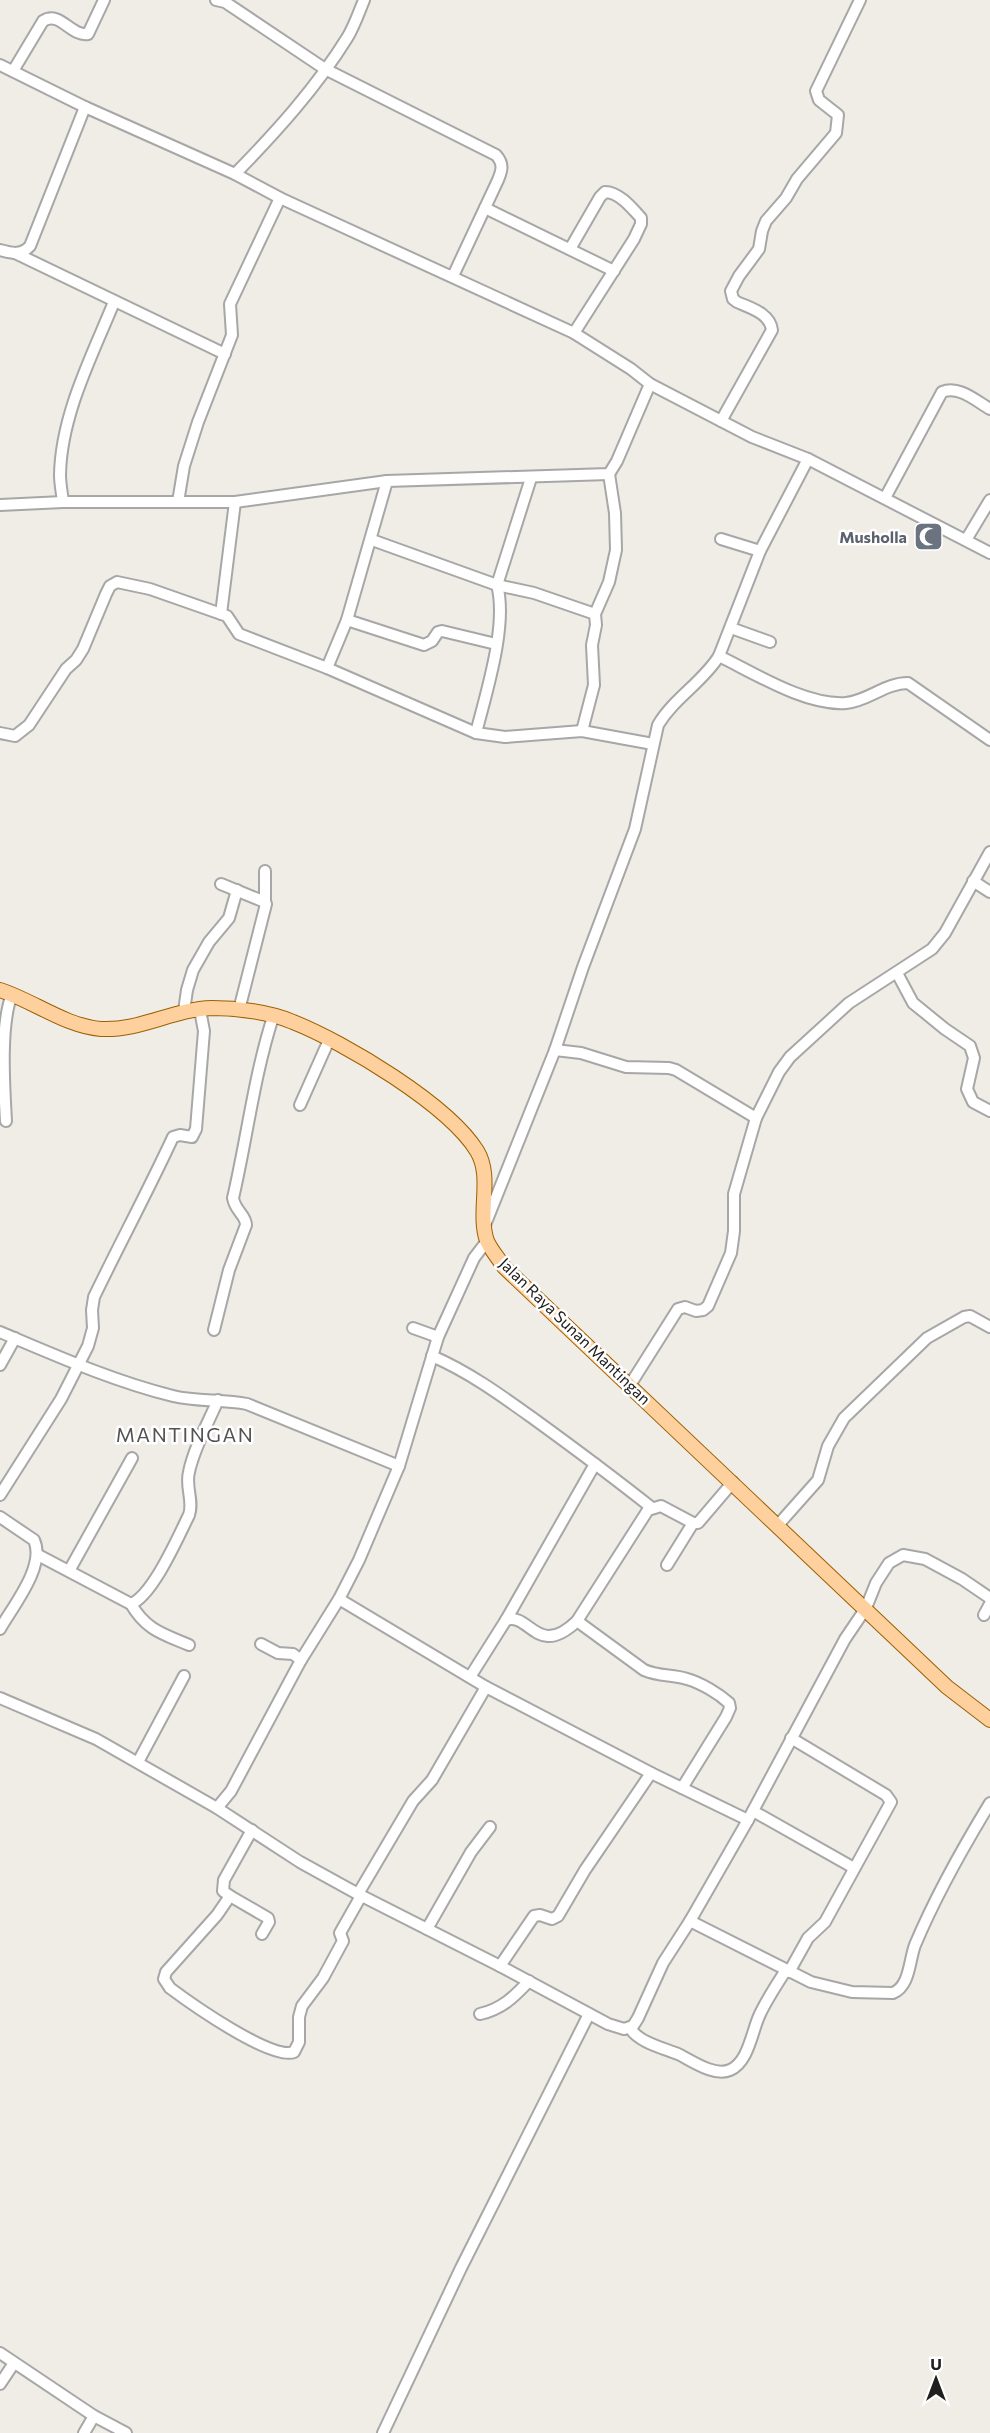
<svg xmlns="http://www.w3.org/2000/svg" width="990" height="2433" font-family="Commissioner,sans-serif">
<rect width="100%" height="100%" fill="#f0ece6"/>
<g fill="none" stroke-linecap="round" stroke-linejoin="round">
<defs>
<g id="minor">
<path d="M216,0l9,2 100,67 171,86c8,9 6,15 2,25l-45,96"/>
<path d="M0,65l85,42 150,67 45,24 294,135 57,36 19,15 102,53 56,22 182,94"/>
<path d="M13,71l30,-50c17,-11 28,16 45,13l16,-34"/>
<path d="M235,174c41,-42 81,-86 112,-136 7,-11 12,-26 17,-38"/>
<path d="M485,208l129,63"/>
<path d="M570,249l30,-52 5,-5c14,0 27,16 36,26v6l-7,15 -60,94"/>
<path d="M0,250c11,3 21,6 30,-4l55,-139"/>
<path d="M15,253l210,101"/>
<path d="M721,421l51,-91c-2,-17 -22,-22 -35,-28l-4,-3 -2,-8 8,-15 20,-27 3,-18 4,-10 20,-23 11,-19 39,-46 2,-18 -19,-15 -3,-9 44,-91"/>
<path d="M885,498l57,-106c17,-7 34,9 48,17"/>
<path d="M63,502c-1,-9 -3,-18 -3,-27 1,-60 32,-119 54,-173"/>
<path d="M178,502l6,-36 14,-44 34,-87 -2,-31 50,-106"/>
<path d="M0,505l63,-3h172l152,-21 222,-7 8,-13 33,-77"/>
<path d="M721,539l39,12"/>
<path d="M372,540l125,45 37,8 61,21"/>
<path d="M966,540l24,-40"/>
<path d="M221,614l14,-112"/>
<path d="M347,620l77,25 8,-4 6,-9 4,-1 54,13"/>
<path d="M731,628l39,14"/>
<path d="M719,656c35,17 87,50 127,47 22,-2 39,-20 62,-20l82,57"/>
<path d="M327,668l20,-48 40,-139"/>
<path d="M582,731l12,-46 -2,-40 4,-20 -1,-11 14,-32 7,-32 -1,-37 -6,-39"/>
<path d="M0,733l15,3 14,-11 37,-56 10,-9 7,-11 23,-55 4,-8 7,-4 33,7 77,27 12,18 88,34 149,65 29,4 77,-6 71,13"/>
<path d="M476,733c10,-40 32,-108 21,-148l34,-107"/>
<path d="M265,871v31"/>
<path d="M973,881l17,11"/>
<path d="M221,884l44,18 1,2 -27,106"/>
<path d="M897,973l16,30 32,26 25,17 4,12 -7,31 6,13 17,9"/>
<path d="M184,1011l3,-21 6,-20 16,-28 20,-24 8,-28"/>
<path d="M555,1050l26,3 45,14 43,1 7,2 80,48 23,-46 11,-15 59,-54 83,-54 13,-16 45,-81"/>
<path d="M300,1105l29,-65"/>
<path d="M6,1121c-2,-36 -6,-96 6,-127"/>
<path d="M485,1225l70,-175 28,-83 52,-138 23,-104c16,-27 45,-43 61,-69l41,-105 48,-92"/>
<path d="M413,1328l25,9"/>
<path d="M214,1330l15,-60 17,-45c0,-10 -11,-14 -13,-27 14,-60 21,-122 40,-181"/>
<path d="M0,1332c57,24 113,49 173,64 24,6 50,3 74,8l152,62"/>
<path d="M432,1356c37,16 70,40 102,63 40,29 79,58 118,89"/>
<path d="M0,1365l15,-27"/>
<path d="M630,1385l48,-76 7,-2 11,4 7,-1 5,-4 23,-53 3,-22v-37l22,-76"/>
<path d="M0,1495l61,-96 27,-53 5,-18 -1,-18 2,-13c26,-54 54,-106 79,-160l7,-2 12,2 4,-8 8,-98 -4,-21"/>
<path d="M0,1517l34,23c12,26 -21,66 -34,89"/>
<path d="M778,1525l40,-45 10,-34 16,-28 83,-80 37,-21 6,-1 20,11"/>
<path d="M38,1555l93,49c22,-9 47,-67 58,-89 5,-14 -4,-28 0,-43 5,-24 19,-49 29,-72"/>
<path d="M667,1565l26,-42"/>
<path d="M69,1571l63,-113"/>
<path d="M339,1599l147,88 165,86 97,47"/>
<path d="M131,1604c15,26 32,30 58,41"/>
<path d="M984,1615l6,-11"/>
<path d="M506,1620c24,-8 31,39 71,1l71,-111 13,-4 32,17h5l35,-41"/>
<path d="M577,1621l67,49c16,7 28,4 43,9 14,4 31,14 42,24l1,5 -4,9 -44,71"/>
<path d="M261,1644l17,9 15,1 8,6"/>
<path d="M470,1677l36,-57 89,-156"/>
<path d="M0,1698l96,41 121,69 14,-17 70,-131 38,-61 20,-39 40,-94 39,-129 36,-79 13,-17"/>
<path d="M138,1762l46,-86"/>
<path d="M217,1808l83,54 58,32 142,72 108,58 16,5 9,-3 5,-8 25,-55 27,-42 58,-101 97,-181 21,-31 10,-25 13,-20 14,-8 22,4 37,20 28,19"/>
<path d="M753,1811l101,57"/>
<path d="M252,1830l-28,50 -1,11 7,5 -13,19 -51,57 -2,7 6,9c20,15 102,73 124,64l5,-10v-25l3,-11 21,-28 20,-37 -3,-8 21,-37"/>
<path d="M358,1894l55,-93 19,-21 54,-93"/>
<path d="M230,1896l38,22 1,4 -7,12"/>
<path d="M690,1921l121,61 41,10 41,1c17,-7 16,-32 22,-48 21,-50 47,-96 75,-142"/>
<path d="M427,1929l44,-77 19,-25"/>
<path d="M500,1966l34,-50 6,-1 12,4 6,-3 27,-46 66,-97"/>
<path d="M789,1972l19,-34 17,-16 66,-120 -5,-7 -95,-57"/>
<path d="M480,2014c22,-5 34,-17 49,-33"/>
<path d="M630,2028c8,14 33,20 48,26 13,6 36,23 52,16 19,-8 22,-40 30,-56 7,-15 17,-30 26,-44"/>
<path d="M0,2353l94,63 32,17"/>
<path d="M0,2384l14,-21"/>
<path d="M84,2433l10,-17"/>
<path d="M383,2433l78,-165 128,-254"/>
</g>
<path id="major" d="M0,990c34,11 65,36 101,39 39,2 73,-20 111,-21 25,0 58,4 81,14 51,20 156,83 184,129 16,26 0,61 10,90 4,9 12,18 17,26l443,420 43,33"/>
</defs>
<use href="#minor" stroke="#a7a7a7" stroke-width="14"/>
<use href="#major" stroke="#9b6000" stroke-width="16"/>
<use href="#minor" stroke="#fff" stroke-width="10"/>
<use href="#major" stroke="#fed09d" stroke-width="14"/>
</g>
<defs>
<symbol id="mosque-square" viewBox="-11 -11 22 22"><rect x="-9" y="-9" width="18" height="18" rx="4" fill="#6b7280" stroke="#fff"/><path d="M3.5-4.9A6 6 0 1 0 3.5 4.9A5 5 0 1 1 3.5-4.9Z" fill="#fff"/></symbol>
</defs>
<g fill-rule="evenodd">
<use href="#mosque-square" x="912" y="520" width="33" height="33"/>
</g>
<g text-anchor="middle" stroke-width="5" stroke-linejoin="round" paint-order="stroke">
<g font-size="16" font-weight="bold" fill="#5b616d" stroke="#fff" text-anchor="end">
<text x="907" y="543">Musholla</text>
</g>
<g font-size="16" fill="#202020" stroke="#fff">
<text transform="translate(575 1331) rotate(44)" y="6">Jalan Raya Sunan Mantingan</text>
</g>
<g font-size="20" letter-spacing="1.5" fill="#535353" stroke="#fff">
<text x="185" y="1442">MANTINGAN</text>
</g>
</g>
<g transform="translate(936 2379)" stroke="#ffffff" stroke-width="4.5" paint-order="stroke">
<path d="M0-4.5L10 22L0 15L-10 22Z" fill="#202020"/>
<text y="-9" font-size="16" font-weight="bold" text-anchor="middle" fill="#202020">U</text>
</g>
</svg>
